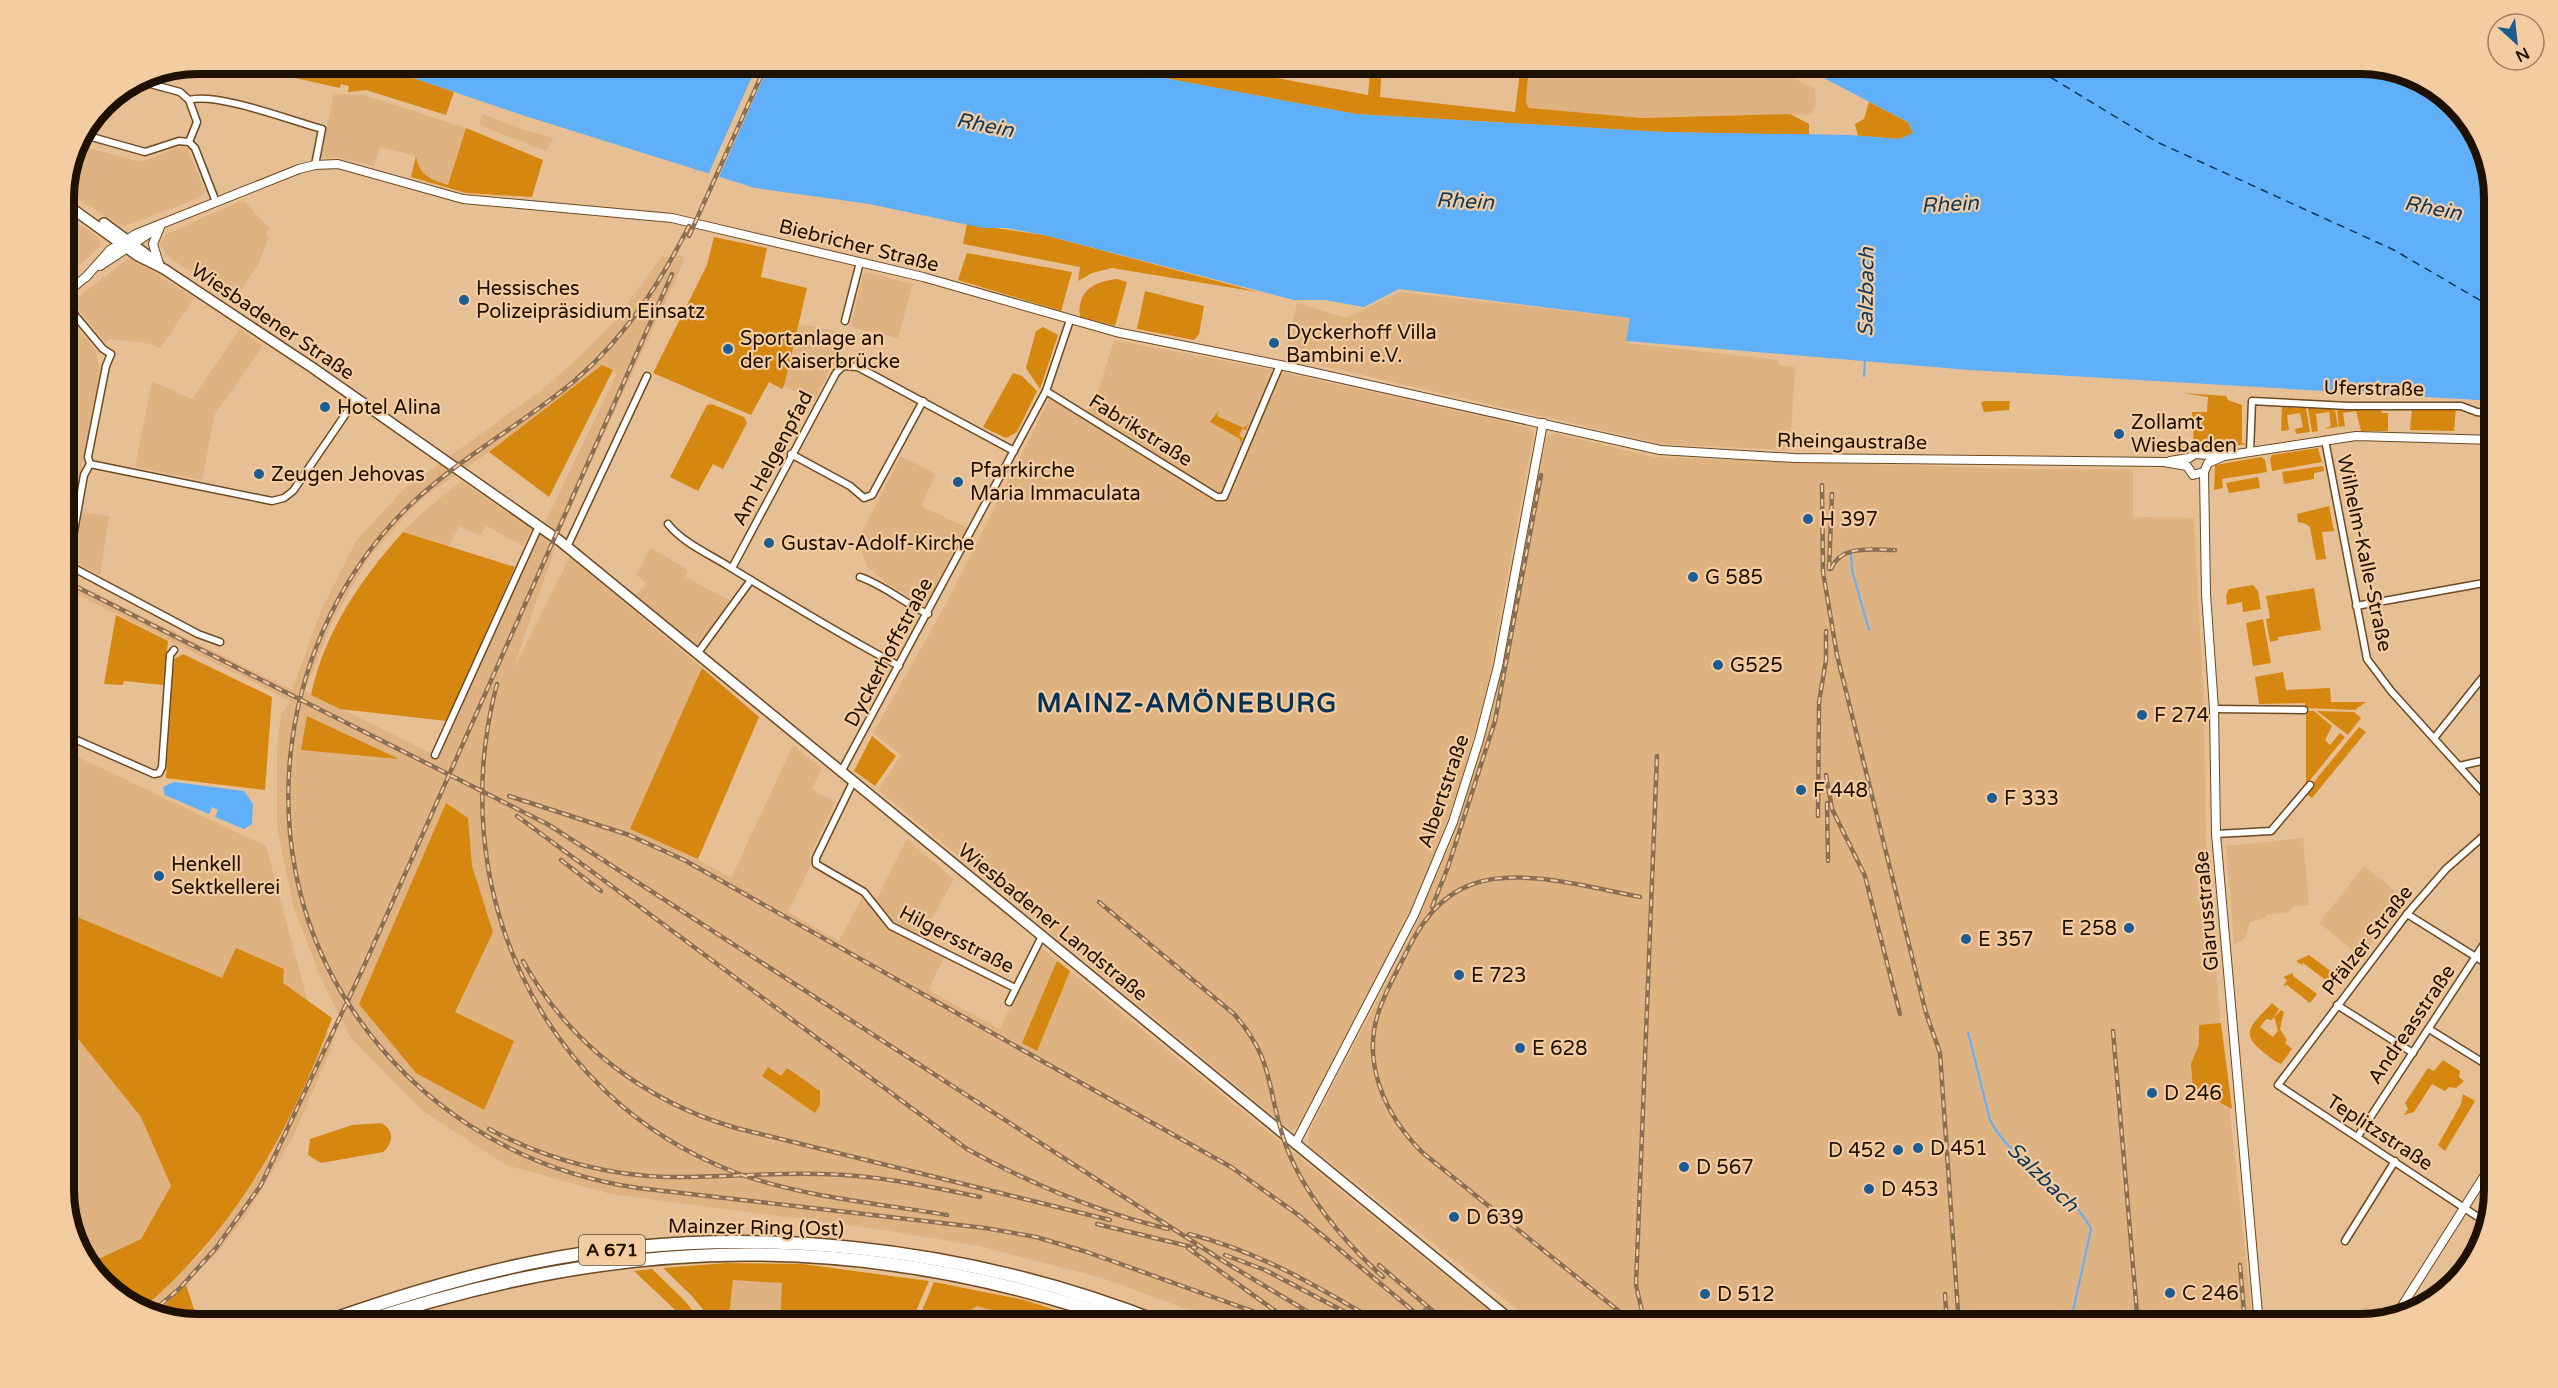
<svg xmlns="http://www.w3.org/2000/svg" width="2558" height="1388" font-family="'Varela Round',sans-serif">
<rect width="100%" height="100%" fill="#e7bf95"/>
<g fill="#dfb282" fill-rule="evenodd">
<path d="M1529,63h234l52,26 1,16 -4,9 -170,4 -113,-10 -3,-5z"/>
<path d="M334,94l30,1 102,33 -18,60 -37,-11 5,-21 -36,-9 -6,19 -34,-8h-20z"/>
<path d="M483,114l42,16 29,8 -8,13 -67,-26z"/>
<path d="M74,144l67,18 40,-16 6,1 18,45 -6,6 -77,29 -59,-38z"/>
<path d="M243,200l26,28 -3,7 3,1 -11,29 -25,37 -67,-47 -6,-11 6,-10z"/>
<path d="M63,214l34,22 4,10 -38,33z"/>
<path d="M674,253l10,4 -2,9 -117,253 -52,150 57,-112 132,111 -72,161 68,30 33,19 62,-133 29,23 -10,21 23,13 -26,55 4,3 -2,5 -23,47 51,29 28,-53 9,11 2,-3 29,-57 47,40 -36,65 26,14 -16,32 72,39 39,-83 467,379h-276l-128,-47 -123,-32 -102,-17 -266,-35 -105,-29 -83,-54 -73,-74 -28,-56 -28,-72 -17,-81v-82l4,-33 6,-5 2,-8 -226,-113v-10l229,113 29,-79 35,-70 47,-51 136,-98 38,-33 35,-35 50,-68 7,2zM602,365l15,8 -89,185 -89,199 -134,-66 27,-69 38,-66 52,-58 67,-46z"/>
<path d="M130,257l64,41 -34,51 -9,-5 -13,-2 -28,-3 -5,3 -33,-40z"/>
<path d="M866,272l47,12 -15,54 -47,-11 12,-53z"/>
<path d="M1400,292l230,26 -4,25 152,17v5l17,2 -5,83 -128,-6 -378,-87 13,-54 49,15z"/>
<path d="M67,316l29,35 4,18 -35,188 -2,-239z"/>
<path d="M799,324l41,8 4,6 -4,22 -8,6 -18,35 -30,-15z"/>
<path d="M240,329l23,17 -48,68 -13,66 -67,-13 17,-86 40,18z"/>
<path d="M1114,340l159,30 238,53 20,6 3,4 -47,255 -30,106 -29,76 -34,75 -93,179 -9,7 -414,-341 23,-35 -28,-22 70,-124 107,-211 33,18 13,-18z"/>
<path d="M1554,433l100,24 364,12h115v48l61,1 10,189 2,128 14,183 33,307h-716l-229,-180 2,-16 98,-187 47,-109 37,-121 34,-162 20,-113z"/>
<path d="M901,456l35,18 -15,32 47,22 -38,72 -7,5 -38,-23 -18,-15 -9,-27z"/>
<path d="M461,481l71,47 -9,18 -37,-20 -6,10 -20,-10 -12,20 -45,-14 20,-20z"/>
<path d="M82,512l27,4 -9,59 -18,-9 -7,-10z"/>
<path d="M651,548l37,22 -3,7 46,24 -35,46 -62,-49 12,-14 -10,-10z"/>
<path d="M63,750l203,96 41,153 -146,254 -48,36 -27,-24 -23,-65z"/>
<path d="M2303,838l6,67 -16,1 -3,6 -24,3v3l-16,4 -5,16 -11,6 -8,-98z"/>
<path d="M2364,866l43,34 -45,57 -43,-34z"/>
<path d="M327,1032l8,3 -2,9 -39,91 -49,82 -26,34 -65,64 -15,-4 62,-57 53,-74 29,-50z"/>
<path d="M732,1280l50,3 -2,42h-52z"/>
<path d="M957,1300l85,25h-94z"/>
</g>
<g fill="#d5870f">
<path d="M229,63h141l84,29 -8,23 -80,-25 -18,2 1,-6 -8,-2 -1,4z"/>
<path d="M1084,63h112l172,32 3,-32h11l-2,34 135,15 6,-49h8l-3,40 3,5 113,10 148,-4 19,10v11l-146,-3 -307,-18z"/>
<path d="M1869,102l39,20 5,11 -13,6 -42,-3 -3,-12 9,-5z"/>
<path d="M466,128l77,32 -11,37 -66,-4 -55,-16 5,-21c3,19 15,24 32,29z"/>
<path d="M967,224l77,11 214,57 -146,-24 -20,5 -14,8 2,-14 -117,-23z"/>
<path d="M714,237l53,11 -6,29 46,11 -23,98 -2,3 -13,-7 -18,33 -98,-42 54,-108z"/>
<path d="M967,253l105,19 -11,39 -103,-31z"/>
<path d="M1117,279l10,3 -12,44 -35,-9c-4,-26 15,-36 37,-38z"/>
<path d="M1145,291l59,15 -5,28 -5,6 -57,-11z"/>
<path d="M1043,327l15,8 -18,54 -14,-21 10,-37z"/>
<path d="M602,365l11,5 -64,127 -60,-45z"/>
<path d="M1013,373l9,3 15,15 -20,41 -11,6 -23,-11z"/>
<path d="M2182,393l44,3 2,4 14,5v38l5,1 -78,10 -2,-7 27,-1 -2,-34h15l1,-15z"/>
<path d="M1984,401h26l-1,9 -25,2 -3,-9z"/>
<path d="M712,404l32,13 3,6 -24,46 -10,-5 -15,27 -28,-14 37,-72z"/>
<path d="M2282,407l24,1 4,24 -14,2 -1,-5 8,-2 -3,-14 -13,2 2,15 -8,1z"/>
<path d="M2308,408l27,1 3,18 -14,2 7,-3 -2,-14 -13,2 2,17 -6,1z"/>
<path d="M2456,408l-2,23 -44,-1 2,-21z"/>
<path d="M2337,409l44,1 1,3h6v18h-27l-5,-20 -13,2 2,13 -6,1z"/>
<path d="M1219,410l-2,6 27,12 4,-4 -2,6 -4,-1 -3,7 4,2 -2,6 -1,-5 -30,-17z"/>
<path d="M2318,448l4,14 -50,9 -2,-12 2,-4z"/>
<path d="M2261,457l4,3 2,12 -45,7 1,9 -9,2 1,-25z"/>
<path d="M2323,466l1,5 -10,2v6l-30,5 -2,-12z"/>
<path d="M2258,477l2,11 -31,5 -3,-10z"/>
<path d="M2329,506l5,25 -12,1 4,27 -10,1 -6,-33 -4,-3 -8,-2 -1,-8z"/>
<path d="M403,532l112,35 -68,154 -107,-12 -29,-14c13,-63 50,-116 92,-163z"/>
<path d="M2253,585l5,6 3,18 -18,3 -1,-10 -15,3 -1,-10 3,-6z"/>
<path d="M2314,588l7,42 -43,7v3l-8,2 -4,-23 4,-1 -4,-22z"/>
<path d="M116,615l52,26 -5,44 -39,-4 -1,4 -19,-1z"/>
<path d="M2263,619l8,44 -18,3 -7,-43z"/>
<path d="M183,654l89,43 -7,93 -99,-12 7,-118z"/>
<path d="M702,668l57,49 -61,142 -68,-30z"/>
<path d="M2283,672l3,18 44,-2 1,14h35l-11,8 -50,-2v-5l-46,1 -4,-27z"/>
<path d="M2306,711h8l18,15 -7,14 5,5 10,-12 5,4 -43,53 4,-8z"/>
<path d="M2317,711l37,1 7,6 -13,17z"/>
<path d="M307,716l92,43 -98,-9z"/>
<path d="M2359,727l7,5 -54,66 -7,-5z"/>
<path d="M872,736l24,20 -21,30 -21,-15z"/>
<path d="M446,803l22,15 4,48 21,66 -38,80 59,29 -30,69 -68,-37 -57,-69z"/>
<path d="M63,911l159,67 14,-30 48,21 -1,14 49,35c-40,111 -101,218 -193,293l-53,-46 55,-26 30,-53 -30,-69 -78,-97z"/>
<path d="M2309,955l24,18 -6,8 -24,-18 -1,2 -6,-4z"/>
<path d="M1057,961l13,10 -33,80 -15,-8z"/>
<path d="M2293,973v3l24,18 -7,9 -23,-18 -4,1 4,-6 -4,-3z"/>
<path d="M2272,1003l7,6 -7,11 -6,-1 -6,8 13,10 5,-6 -4,-14 7,-7 3,2 -4,17 7,11 -2,3 7,6 -11,15c-8,-3 -14,-9 -20,-14 -25,-19 -2,-31 11,-47z"/>
<path d="M2221,1023l11,86 -39,-21 -2,-24 8,-20v-19z"/>
<path d="M2443,1060l17,11 -1,6 5,4 -8,7 -7,-1 -4,4 -13,-7 -18,28 -10,3 4,-6 -3,-6 23,-35 6,3z"/>
<path d="M768,1067l13,9 6,-8 33,23v14l-5,8 -53,-37z"/>
<path d="M2463,1094l12,7 -30,50 -7,-6 23,-41z"/>
<path d="M381,1123c13,6 13,20 2,29l-62,11 -13,-8 2,-16 42,-14z"/>
<path d="M727,1263l75,1 127,17 -19,44h-130l2,-42 -49,-3 -5,45h-12l-25,-30 -28,-27z"/>
<path d="M652,1269l31,30 22,26h-14l-57,-54z"/>
<path d="M934,1282l90,18 79,25h-61l-65,-19 -16,10 -3,9h-42z"/>
<path d="M186,1285l8,24 13,16 -53,-10z"/>
</g>
<g fill="#5faff9">
<path d="M370,63h714l272,51 307,18 187,3 50,4 13,-6 -5,-11 -113,-59h565l65,18 48,42 22,66v212l-526,-31 -343,-29 4,-23 -231,-29 -35,18 -39,-7h-31l-250,-65 -38,-7h-23l-114,-24 -114,-16 -233,-73z"/>
<path d="M174,782l70,9 9,13 -1,20 -8,5 -29,-12 3,-7 -6,-3 -3,7 -44,-19 -2,-8z"/>
</g>
<path fill="#e7bf95" d="M758,63h12l-52,116 -10,-4z"/>
<g fill="none" stroke-linecap="round" stroke-linejoin="round">
<g stroke="#5faff9" stroke-width="2">
<path d="M1864,376l1,-15"/>
<path d="M1851,555l1,15 17,60"/>
<path d="M1968,1032l22,88c24,46 78,64 101,109l-21,96"/>
</g>
<path stroke="#0e395e" stroke-width="1.5" stroke-dasharray="8 6" stroke-linecap="butt" d="M2027,63l130,79 237,108 101,59"/>
<defs>
<g id="minor">
<path d="M136,80l44,12 9,8c28,-8 103,21 133,29l-7,36"/>
<path d="M81,134l64,18 34,-11 10,1 6,6 21,54"/>
<path d="M189,142l8,-20 -8,-22"/>
<path d="M63,301l40,48 8,5 -5,12 -18,91 2,7 -6,11 -16,90 130,69 22,8"/>
<path d="M845,321l15,-59"/>
<path d="M1046,391l171,106h7l56,-132"/>
<path d="M2325,440l42,219 24,32 104,115"/>
<path d="M2250,452l2,-51 96,5h113l16,6 18,2"/>
<path d="M791,454l59,32 14,12 8,-3 51,-94"/>
<path d="M90,464l182,37 12,-3 9,-7 63,-92"/>
<path d="M2495,511v4"/>
<path d="M668,524c15,19 41,30 60,42 57,35 113,69 171,100"/>
<path d="M567,547l80,-171"/>
<path d="M732,568l104,-195 7,-7 15,1 156,84"/>
<path d="M860,577c24,8 44,26 68,37"/>
<path d="M2356,606l139,-25"/>
<path d="M697,654l54,-74"/>
<path d="M2214,709l90,1"/>
<path d="M63,734l91,40 5,-1 3,-6 8,-112 4,-5"/>
<path d="M2435,737l60,-75"/>
<path d="M435,755l104,-229"/>
<path d="M2459,766l36,-8"/>
<path d="M841,772l205,-381 24,-71"/>
<path d="M853,782l-37,76v6l48,28 27,34 124,62"/>
<path d="M2216,834l55,-3 39,-46"/>
<path d="M2407,914l88,55"/>
<path d="M1009,1002l33,-66"/>
<path d="M2337,1005l76,48"/>
<path d="M2429,1029l66,41"/>
<path d="M2358,1136l126,-192 11,-11"/>
<path d="M2487,1223l-209,-138 129,-171 39,-45 49,-43"/>
<path d="M2345,1241l50,-80"/>
</g>
<g id="tertiary">
<path d="M159,264l-6,-20 7,-17"/>
<path d="M100,266l53,-35"/>
<path d="M86,277l24,-27 26,-16 163,-65 16,-4 23,-1 125,35 209,19 251,59 193,55 164,33 380,85 134,8 370,4 23,4 6,9 11,-3"/>
<path d="M63,296l25,-21"/>
<path d="M2224,456l-16,7 -4,9 2,122 8,115 2,125 43,491"/>
<path d="M2170,461l19,-3 6,-4 29,2 132,-20 139,4"/>
<path d="M1295,1144l119,-229 39,-93 26,-82 19,-74 45,-243"/>
<path d="M2397,1314l98,-155"/>
</g>
<g id="secondary">
<path d="M63,202l75,54 26,13 149,99 247,173 957,784"/>
<path d="M104,223l54,40"/>
</g>
<g id="motorway">
<path d="M317,1325c70,-25 141,-47 213,-62 213,-43 436,-18 636,62"/>
<path d="M355,1325c268,-92 511,-96 780,0"/>
</g>
</defs>
<use href="#minor" stroke="#6c4a22" stroke-width="9"/>
<use href="#tertiary" stroke="#6c4a22" stroke-width="10"/>
<use href="#secondary" stroke="#6c4a22" stroke-width="12"/>
<use href="#motorway" stroke="#6c4a22" stroke-width="15"/>
<use href="#minor" stroke="#fff" stroke-width="6"/>
<use href="#tertiary" stroke="#fff" stroke-width="8"/>
<use href="#secondary" stroke="#fff" stroke-width="9"/>
<use href="#motorway" stroke="#fff" stroke-width="12"/>
<defs>
<g id="rail">
<path d="M689,226c-30,59 -64,112 -116,156 -53,44 -116,77 -166,126 -127,125 -158,333 -64,487 65,107 172,175 295,193l347,40 51,9 51,15 204,73"/>
<path d="M689,236l78,-173"/>
<path d="M1822,485l1,87 14,83 89,358 14,40 19,272"/>
<path d="M1829,569l3,-75"/>
<path d="M1831,569c10,-25 42,-19 64,-19"/>
<path d="M63,580l486,245 674,436 107,64"/>
<path d="M497,684c-53,199 39,412 237,488 67,25 142,31 213,43"/>
<path d="M1826,775l6,34 33,67 35,138"/>
<path d="M509,796l120,39 55,25 547,307 66,47 133,111"/>
<path d="M1827,803l1,58"/>
<path d="M517,816l450,333c64,35 130,63 201,80"/>
<path d="M1818,816l1,-114 7,-42v-29"/>
<path d="M561,860l40,31"/>
<path d="M1099,902l135,112c41,47 32,72 50,126 17,51 59,101 99,137"/>
<path d="M1432,907l16,-40 47,-146 46,-246"/>
<path d="M523,961c46,83 123,141 213,167l374,92"/>
<path d="M2113,1031l25,294"/>
<path d="M489,1129c55,29 116,46 178,48 52,1 104,-5 155,-3 54,1 106,12 158,23"/>
<path d="M1097,1224l99,24"/>
<path d="M1189,1234c72,18 131,54 194,91"/>
<path d="M1188,1248l97,70"/>
<path d="M1225,1255l40,15 82,43"/>
<path d="M1379,1265l55,47"/>
<path d="M2240,1265l5,60"/>
<path d="M1945,1294l2,31"/>
<path d="M1425,1310l19,15"/>
<path d="M150,1314l30,-26 36,-40 45,-63 103,-219 308,-692"/>
<path d="M1636,1325l-213,-172c-38,-37 -63,-92 -43,-145 6,-17 15,-33 23,-49 15,-32 35,-63 70,-75 47,-17 119,4 167,13"/>
<path d="M1645,1325l-9,-40 21,-529"/>
</g>
</defs>
<use href="#rail" stroke="#8b6f52" stroke-width="4.5"/>
<use href="#rail" stroke="#f4cca1" stroke-width="2" stroke-dasharray="7" stroke-linecap="butt"/>
</g>
<g fill="#1c5c92" stroke="#f4cca1" stroke-width="2">
<circle cx="464" cy="300" r="6"/>
<circle cx="1274" cy="343" r="6"/>
<circle cx="728" cy="349" r="6"/>
<circle cx="325" cy="407" r="6"/>
<circle cx="2119" cy="434" r="6"/>
<circle cx="259" cy="474" r="6"/>
<circle cx="958" cy="482" r="6"/>
<circle cx="1808" cy="519" r="6"/>
<circle cx="769" cy="543" r="6"/>
<circle cx="1693" cy="577" r="6"/>
<circle cx="1718" cy="665" r="6"/>
<circle cx="2142" cy="715" r="6"/>
<circle cx="1801" cy="790" r="6"/>
<circle cx="1992" cy="798" r="6"/>
<circle cx="159" cy="876" r="6"/>
<circle cx="2129" cy="928" r="6"/>
<circle cx="1966" cy="939" r="6"/>
<circle cx="1459" cy="975" r="6"/>
<circle cx="1520" cy="1048" r="6"/>
<circle cx="2152" cy="1093" r="6"/>
<circle cx="1918" cy="1148" r="6"/>
<circle cx="1898" cy="1150" r="6"/>
<circle cx="1684" cy="1167" r="6"/>
<circle cx="1869" cy="1189" r="6"/>
<circle cx="1454" cy="1217" r="6"/>
<circle cx="2170" cy="1293" r="6"/>
<circle cx="1705" cy="1294" r="6"/>
</g>
<g text-anchor="middle" stroke-width="4.5" stroke-linejoin="round" paint-order="stroke">
<rect fill="#f4cca1" stroke="#5f4932" stroke-width="1.5" x="579" y="1235" width="66" height="30" rx="4.5"/>
<g font-size="18" font-weight="bold" fill="#1f1102">
<text x="612" y="1256">A 671</text>
</g>
<g font-size="20" fill="#1f1102" stroke="#f4cca1">
<text transform="translate(859 245) rotate(14)" y="7">Biebricher Straße</text>
<text transform="translate(273 321) rotate(34)" y="7">Wiesbadener Straße</text>
<text transform="translate(2374 388) rotate(1)" y="7">Uferstraße</text>
<text transform="translate(1141 430) rotate(32)" y="7">Fabrikstraße</text>
<text transform="translate(1852 441) rotate(1)" y="7">Rheingaustraße</text>
<text transform="translate(772 458) rotate(-62)" y="7">Am Helgenpfad</text>
<text transform="translate(2365 553) rotate(78)" y="7">Wilhelm-Kalle-Straße</text>
<text transform="translate(888 652) rotate(-62)" y="7">Dyckerhoffstraße</text>
<text transform="translate(1443 791) rotate(-71)" y="7">Albertstraße</text>
<text transform="translate(2206 911) rotate(-95)" y="7">Glarusstraße</text>
<text transform="translate(1053 922) rotate(39)" y="7">Wiesbadener Landstraße</text>
<text transform="translate(957 939) rotate(27)" y="7">Hilgersstraße</text>
<text transform="translate(2367 940) rotate(-52)" y="7">Pfälzer Straße</text>
<text transform="translate(2411 1024) rotate(-56)" y="7">Andreasstraße</text>
<text transform="translate(2380 1132) rotate(33)" y="7">Teplitzstraße</text>
<text transform="translate(756 1227) rotate(1)" y="7">Mainzer Ring (Ost)</text>
</g>
<g font-size="20" fill="#1f1102" stroke="#f4cca1" text-anchor="start">
<text x="476" y="295">Hessisches<tspan x="476" dy="23">Polizeipräsidium Einsatz</tspan></text>
<text x="1286" y="339">Dyckerhoff Villa<tspan x="1286" dy="23">Bambini e.V.</tspan></text>
<text x="740" y="345">Sportanlage an<tspan x="740" dy="23">der Kaiserbrücke</tspan></text>
<text x="337" y="414">Hotel Alina</text>
<text x="2131" y="429">Zollamt<tspan x="2131" dy="23">Wiesbaden</tspan></text>
<text x="970" y="477">Pfarrkirche<tspan x="970" dy="23">Maria Immaculata</tspan></text>
<text x="271" y="481">Zeugen Jehovas</text>
<text x="1820" y="526">H 397</text>
<text x="781" y="550">Gustav-Adolf-Kirche</text>
<text x="1705" y="584">G 585</text>
<text x="1730" y="672">G525</text>
<text x="2154" y="722">F 274</text>
<text x="1813" y="797">F 448</text>
<text x="2004" y="805">F 333</text>
<text x="171" y="871">Henkell<tspan x="171" dy="23">Sektkellerei</tspan></text>
<text x="2117" y="935" text-anchor="end">E 258</text>
<text x="1978" y="946">E 357</text>
<text x="1471" y="982">E 723</text>
<text x="1532" y="1055">E 628</text>
<text x="2164" y="1100">D 246</text>
<text x="1930" y="1155">D 451</text>
<text x="1886" y="1157" text-anchor="end">D 452</text>
<text x="1696" y="1174">D 567</text>
<text x="1881" y="1196">D 453</text>
<text x="1466" y="1224">D 639</text>
<text x="2182" y="1300">C 246</text>
<text x="1717" y="1301">D 512</text>
</g>
<g font-size="21" font-style="italic" fill="#0e395e" stroke="#f4cca1">
<text transform="translate(985 125) rotate(11)" y="7">Rhein</text>
<text transform="translate(1465 201) rotate(3)" y="7">Rhein</text>
<text transform="translate(1950 204) rotate(-3)" y="7">Rhein</text>
<text transform="translate(2433 208) rotate(11)" y="7">Rhein</text>
<text transform="translate(1866 292) rotate(-89)" y="7">Salzbach</text>
<text transform="translate(2043 1177) rotate(44)" y="7">Salzbach</text>
</g>
<g font-size="26" font-weight="bold" letter-spacing="1.5" fill="#043257" stroke="#f4cca1">
<text x="1187" y="712">MAINZ-AMÖNEBURG</text>
</g>
</g>
<path d="M0 0H2558V1388H0ZM198 74H2360A124 124 0 0 1 2484 198V1190A124 124 0 0 1 2360 1314H198A124 124 0 0 1 74 1190V198A124 124 0 0 1 198 74Z" fill="#f4cca1" fill-rule="evenodd"/>
<path fill="none" stroke="#1f1102" stroke-width="8" d="M198 74H2360A124 124 0 0 1 2484 198V1190A124 124 0 0 1 2360 1314H198A124 124 0 0 1 74 1190V198A124 124 0 0 1 198 74Z"/>
<g transform="translate(2516 42) rotate(153)"><circle r="28" fill="#f4cca1" stroke="#9f8161" stroke-width="1.5"/>
<path d="M0-4.5L10 22L0 15L-10 22Z" fill="#1c5c92"/>
<text y="-9" font-size="16" font-weight="bold" text-anchor="middle" fill="#1f1102">N</text>
</g>
</svg>
